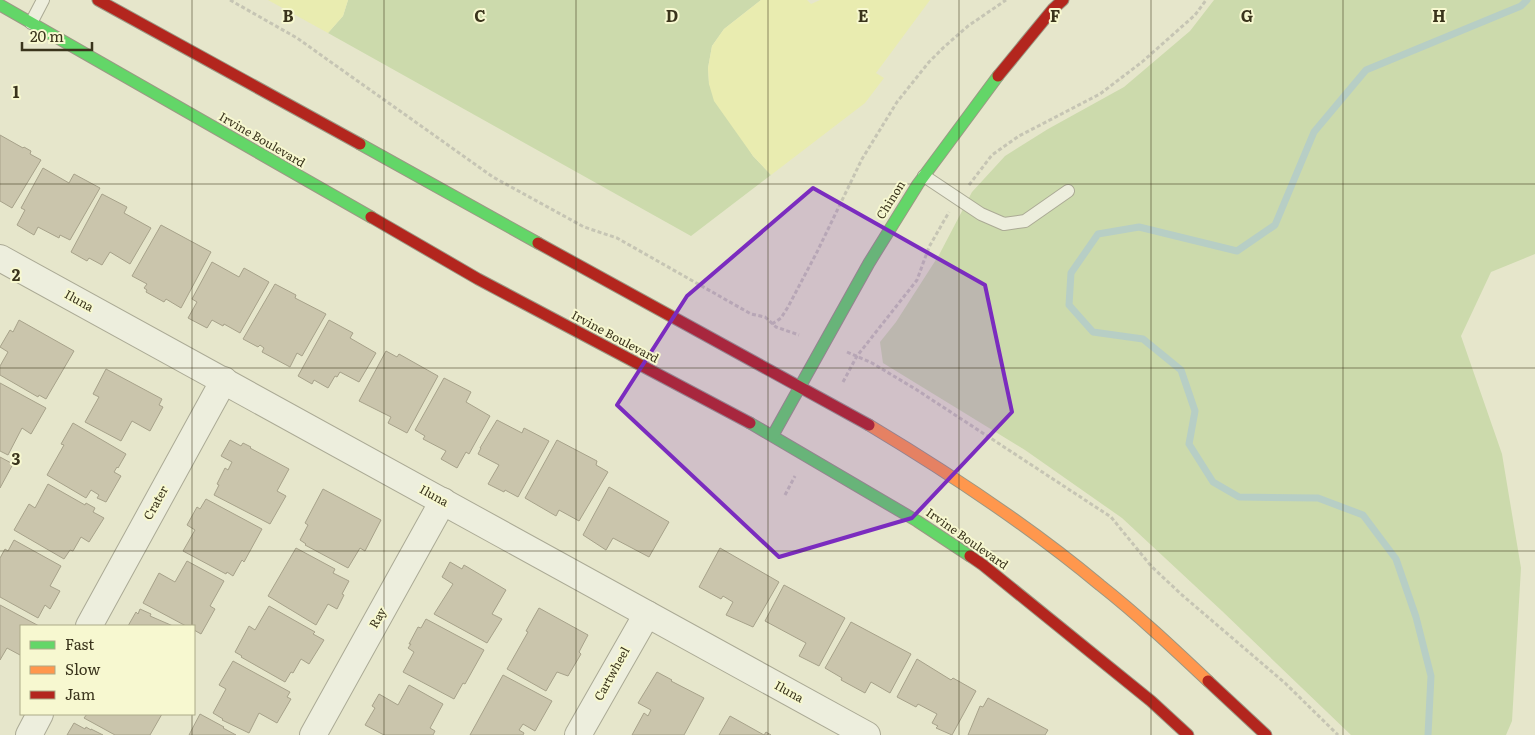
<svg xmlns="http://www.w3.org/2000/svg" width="1535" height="735" font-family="Literata,serif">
<rect width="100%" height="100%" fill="#e6e6cb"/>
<g fill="#ccdaac">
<path d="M348,0h413l-37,29 -12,17 -4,22 1,16 44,72 18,19 -80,61 -363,-203 15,-17z"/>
<path d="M1214,0h321v254l-44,18 -30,64 41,118 19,114 -9,153 -6,14h-155l-129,-124 -100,-93 -97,-68 -142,-87 -3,-21 16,-20 43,-67 33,-63 33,-36 43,-27 76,-42 66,-56z"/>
</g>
<g fill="#e9ecb0">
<path d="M268,0h80l-5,16 -15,17z"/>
<path d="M761,0h46l4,4 9,-4h110l-54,73 8,5 -19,25 -94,72 -18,-19 -39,-55 -5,-17 -1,-16 4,-22 12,-17z"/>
</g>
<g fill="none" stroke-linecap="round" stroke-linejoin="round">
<path stroke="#b7cec5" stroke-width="7" d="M1428,735l3,-59 -15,-59 -20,-58 -33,-44 -45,-17 -79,-1 -26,-15 -24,-38 6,-33 -14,-41 -38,-31 -50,-7 -24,-27 2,-32 27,-39 41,-7 98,24 38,-26 39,-93 52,-62 155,-64 6,-6"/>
</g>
<g fill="#cac5ac" stroke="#a7a28a">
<path d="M0,135l23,13 1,-1 7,4 -1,3 11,6 -29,48 -12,-7z"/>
<path d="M43,168l26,15 5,-9 26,14 -30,52 -10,-5 -1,3 -21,-11 -4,8 -17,-10 8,-15 -4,-2z"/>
<path d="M102,194l25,13 -3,6 27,15 -21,36 -20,-12 -8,13 -13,-7 -2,3 -16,-9z"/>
<path d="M161,225l50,27 -30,56 -15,-9 -2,3 -18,-10 1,-2 -3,-2 3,-4 -15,-8z"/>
<path d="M212,262l27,15 5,-9 25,14 -29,51 -16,-9 -1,2 -11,-6 -5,8 -19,-10 9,-16 -5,-3z"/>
<path d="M275,284l21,11 -1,3 31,16 -24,42 -5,-3 -7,14 -28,-15 2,-4 -4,-3 -2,2 -15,-8z"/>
<path d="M19,320l55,31 -28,48 -7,-4 -1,2 -38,-22v-9l8,-14 -8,-5 10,-17 3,2z"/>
<path d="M329,320l24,13 -3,5 26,15 -17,29 -19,-10 -3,5 -2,-1 -7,12 -14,-8 -2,4 -14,-8z"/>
<path d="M386,351l11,6 2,-3 39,22 -31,57 -19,-10 3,-6 -32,-16z"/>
<path d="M106,369l56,30 -3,6 4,2 -13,24 -18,-10 -11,20 -36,-19 14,-25 -6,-3z"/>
<path d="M444,378l27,14 -5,10 24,14 -21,38 -3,-2 -9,16 -16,-9 5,-8 -23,-12 2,-3 -10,-6z"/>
<path d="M0,383l46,25 -15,26 -9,-6 -14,27 -8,-4z"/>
<path d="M497,420l25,13 2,-5 25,13 -31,56 -13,-7 -1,2 -16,-8 11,-19 -21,-11 3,-6h-1z"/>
<path d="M73,423l53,31 -8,14 -1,-1 -3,5 7,4 -15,26 -9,-4 2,-3 -8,-5 -5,8 -39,-23 17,-30 -3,-1z"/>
<path d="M230,440l11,6 2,-3 8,4 -1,1 39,21 -12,22 9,5 -16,28 -56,-29 5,-10 -2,-1 8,-16 3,2 4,-8 -11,-6z"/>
<path d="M557,440l40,21 -1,4 12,7 -29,49 -20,-11 -3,6 -31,-18z"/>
<path d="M0,457l13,7 -13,24z"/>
<path d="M48,484l37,21 1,-2 9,5 -2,4 11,6 -15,24 -8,-5 -8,14 -3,-1 -6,9 -50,-29 15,-26 6,4z"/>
<path d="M609,487l60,35 -20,35 -36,-19 -7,12 -23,-15z"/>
<path d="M323,489l58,31 -16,31 -5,-3 -12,20 -43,-23 1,-1 -6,-4 8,-15 -3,-2z"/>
<path d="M206,499l56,30 -18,33 -2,-2 -9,16 -6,-4 -1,2 -43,-23 12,-21 -8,-5 10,-18 3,2z"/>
<path d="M14,540l47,26 -11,20 10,5 -10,18 -5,-4 -7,13 -38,-21v-39l5,-9 3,2z"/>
<path d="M296,548l39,21 -2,4 16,8 -7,13 2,1 -7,14 -9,-5 -12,21 -48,-29z"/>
<path d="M720,548l59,34 -26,45 -27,-12 7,-13 -10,-6 -2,3 -22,-12z"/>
<path d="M187,561l37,20 -14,25 5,3 -14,25 -7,-4v-4h-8l-43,-23 16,-30 16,9z"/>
<path d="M450,562l12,7 2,-4 42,25 -14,24 10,5 -15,24 -53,-29 19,-30 -11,-7z"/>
<path d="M784,585l61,33 -26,48 -20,-10 7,-13 -41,-22z"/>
<path d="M0,605l39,21h-18v27l-1,2 -13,-7 -7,12z"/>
<path d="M269,606l46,26 -2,2 11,6 -15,24 -8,-5 -8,14 -2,-1 -6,10 -44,-25 1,-1 -7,-4 14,-26 6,4z"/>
<path d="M539,608l49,27 -9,17 2,2 -13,22 -11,-4 -11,19 -39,-22 21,-37 -2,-1z"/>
<path d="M140,609l11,5 -1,2 23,10h-45l8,-14 2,2z"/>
<path d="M426,619l58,31 -19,34 -2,-1 -9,16 -51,-27 11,-20 -6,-4 3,-4h-2l9,-17 3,1z"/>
<path d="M851,622l60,32 -21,39 -19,-11 -6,11 -24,-13 1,-2 -17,-10z"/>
<path d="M917,659l34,21 2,-2 23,13 -24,44 -16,-7 2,-2 -6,-3 5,-9 -19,-10 -2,3 -19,-10z"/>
<path d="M233,661l57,31 -3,5 4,2 -14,24 -18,-10 -10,20 -27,-13 1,-1 -10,-6 13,-24 -7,-4z"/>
<path d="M657,672l15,8 -1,1 33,17 -20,37h-52l12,-22 4,3 3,-6 -13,-7z"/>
<path d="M503,675l49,26 -17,30 -12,-7 -4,6 5,3 -1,2h-53z"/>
<path d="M409,685l34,19 -13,24 5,3 -2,4h-49l-19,-10 10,-17 -3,-2 7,-12 19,11z"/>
<path d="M988,698l60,32 -3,5h-77l12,-29 3,1z"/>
<path d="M87,714h75l-12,21h-35l-31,-17z"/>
<path d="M200,714l24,13 -1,1 13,7h-47z"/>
<path d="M730,716l34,19 2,-3 5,3h-52z"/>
<path d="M74,723l11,6 1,-2 5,3v-1l12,6h-36z"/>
</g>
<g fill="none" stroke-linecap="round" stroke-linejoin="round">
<defs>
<g id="lane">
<path d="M31,23l12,-23"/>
<path d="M924,176l57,38 23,10 21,-3 43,-30"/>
</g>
<g id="street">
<path d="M0,258l867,477"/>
<path d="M89,626l135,-246"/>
<path d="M29,735l11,-21"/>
<path d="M313,735l130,-234"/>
<path d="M578,735l69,-121"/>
</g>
<g id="fast">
<path d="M0,5l371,212"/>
<path d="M360,144l178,99"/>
<path d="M750,423l167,98 53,35"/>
<path d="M773,435l96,-172 49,-79 80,-108"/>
</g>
<path id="slow" d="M869,425c80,48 159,100 231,160 38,30 73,63 108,96"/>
<g id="jam">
<path d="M98,0l262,144"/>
<path d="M998,76l55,-67 10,-9"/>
<path d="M371,217l107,62 272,144"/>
<path d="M538,243l331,182"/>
<path d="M970,556l13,9 168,136 37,34"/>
<path d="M1208,681l58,54"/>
</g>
</defs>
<use href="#lane" stroke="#abaa95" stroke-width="14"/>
<use href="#street" stroke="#abaa95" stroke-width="28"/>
<use href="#fast" stroke="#9b9884" stroke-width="13"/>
<use href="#slow" stroke="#9b9884" stroke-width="13"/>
<use href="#jam" stroke="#9b9884" stroke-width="13"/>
<g stroke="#c6c5b4" stroke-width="3" stroke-dasharray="4 2.5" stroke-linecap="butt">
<path d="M230,0l67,38 196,139 91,50 33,11 134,76 14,3 11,10 23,8"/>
<path d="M969,185l23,-30 27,-19 81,-42 42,-32 53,-47 11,-15"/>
<path d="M772,324l9,-6 7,-11 29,-55 45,-93 35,-57 32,-40 15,-15 24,-21 38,-26"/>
<path d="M847,352l25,11 45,27 194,127 40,49 31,29 103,88 53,52"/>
<path d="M843,382l14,-26 60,-76 12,-33 20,-35"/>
<path d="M785,495l10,-19"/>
</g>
<use href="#lane" stroke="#edeedd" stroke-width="12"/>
<use href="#street" stroke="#edeedd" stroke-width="26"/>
<use href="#fast" stroke="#63d668" stroke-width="11"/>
<use href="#slow" stroke="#ff974d" stroke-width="11"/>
<use href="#jam" stroke="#b3261e" stroke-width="11"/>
</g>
<path fill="#7b2cbf" fill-opacity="0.2" stroke="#7b2cbf" stroke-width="4" stroke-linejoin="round" d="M813,188l172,97 27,127 -100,106 -133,39 -162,-152 70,-109z"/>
<path fill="none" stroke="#3a341c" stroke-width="1" stroke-opacity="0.55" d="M192,0v626M384,0v735M576,0v735M768,0v735M959,0v735M1151,0v735M1343,0v735M0,184h1535M0,368h1535M0,551h1535M192,714v21"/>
<g text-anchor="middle" stroke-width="4" stroke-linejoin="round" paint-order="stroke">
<g font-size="12" fill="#3a341c" stroke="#f7f8d0">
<text transform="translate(262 140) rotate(30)" y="4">Irvine Boulevard</text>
<text transform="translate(891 200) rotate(-58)" y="4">Chinon</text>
<text transform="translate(79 301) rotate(29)" y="4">Iluna</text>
<text transform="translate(615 337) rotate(28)" y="4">Irvine Boulevard</text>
<text transform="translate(434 496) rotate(29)" y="4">Iluna</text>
<text transform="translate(156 503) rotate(-61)" y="4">Crater</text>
<text transform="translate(967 539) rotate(35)" y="4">Irvine Boulevard</text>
<text transform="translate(378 618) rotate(-61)" y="4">Ray</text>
<text transform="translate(612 674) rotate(-61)" y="4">Cartwheel</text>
<text transform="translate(789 692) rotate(29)" y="4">Iluna</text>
</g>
</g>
<g font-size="16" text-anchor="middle" font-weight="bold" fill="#3a341c" stroke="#f7f8d0" stroke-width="4" stroke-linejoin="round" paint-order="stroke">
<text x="288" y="22">B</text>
<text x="480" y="22">C</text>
<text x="672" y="22">D</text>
<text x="863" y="22">E</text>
<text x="1055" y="22">F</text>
<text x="1247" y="22">G</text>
<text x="1439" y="22">H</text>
<text x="16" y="98">1</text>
<text x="16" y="281">2</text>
<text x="16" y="465">3</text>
</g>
<rect x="20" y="625" width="175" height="90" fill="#f7f8d0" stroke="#abaa88"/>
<rect x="30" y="641" width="25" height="8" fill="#63d668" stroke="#abaa88"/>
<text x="65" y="650" font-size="15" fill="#3a341c">Fast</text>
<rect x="30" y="666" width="25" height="8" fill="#ff974d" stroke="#abaa88"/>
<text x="65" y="675" font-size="15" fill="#3a341c">Slow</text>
<rect x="30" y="691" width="25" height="8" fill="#b3261e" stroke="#abaa88"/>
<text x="65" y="700" font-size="15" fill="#3a341c">Jam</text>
<path d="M22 42v8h70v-8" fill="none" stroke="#3a341c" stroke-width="2.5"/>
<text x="30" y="42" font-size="15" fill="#3a341c" stroke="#f7f8d0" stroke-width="4" paint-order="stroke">20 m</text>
</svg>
